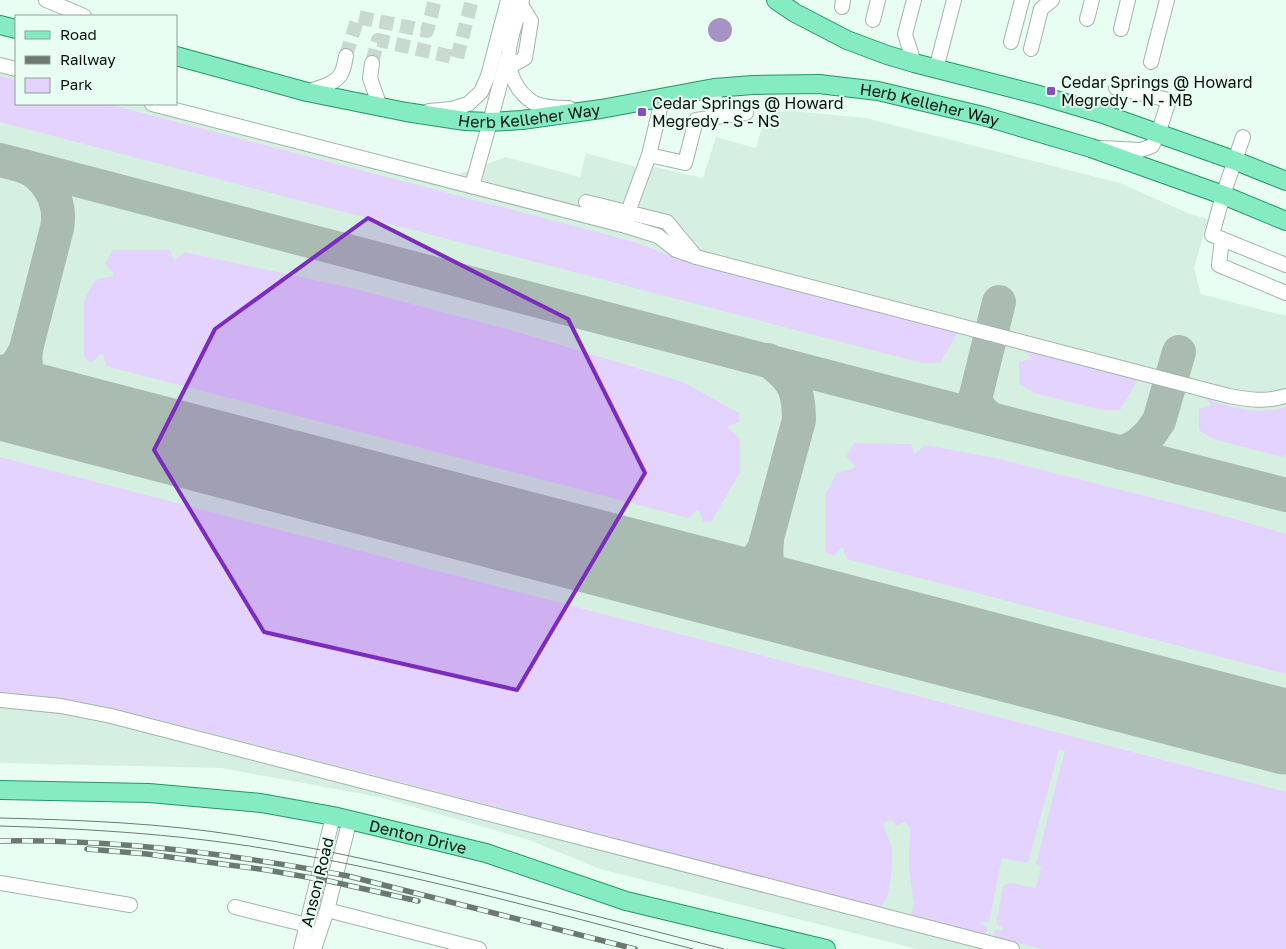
<svg xmlns="http://www.w3.org/2000/svg" width="1286" height="949" font-family="'Golos Text',sans-serif">
<rect width="100%" height="100%" fill="#e9fef2"/>
<path fill="#d5f0e0" d="M0,57l16,4v43h160l277,72 53,-19 74,20 6,-24 64,18 1,-5 52,12 13,-41 40,11 10,-35 26,-2 74,7 254,65 70,31 18,5 -14,49 7,26 85,22v633h-369l-317,-80 -71,-29 -150,-43 -158,-29 -221,-5z"/>
<g fill="#e4d3fe">
<path d="M0,76l16,4v24h92l527,138 36,14 287,76 -18,31h-18l-922,-241z"/>
<path d="M113,250h57l3,9 2,1 9,-8 167,36 156,41 176,53 56,31 1,9 -11,4 -1,2 12,11v33l-29,50h-8l-4,-11 -2,-1 -8,8 -583,-152 -3,-11 -3,-1 -8,9 -8,-5v-58l11,-20 18,-4v-3l-8,-9z"/>
<path d="M1025,350l113,29 -18,31h-18l-68,-17 -15,-9v-22l12,-3v-2z"/>
<path d="M1203,396c22,13 58,19 83,11v47l-3,3 -70,-18 -14,-9v-21l11,-3 1,-2z"/>
<path d="M854,443l57,1 3,9h2l9,-8 70,13 233,59 58,17v140l-439,-115 -4,-11h-2l-7,8 -9,-4v-58l12,-21 17,-5 1,-2 -9,-9z"/>
<path d="M0,457l1286,335v157h-243l-48,-12 -1,-3 1,-4h8v-2l-7,-4 7,-38 7,-3 26,5 5,-22 -5,-2 29,-114h-6l-31,113 -26,-5 -13,64h-9l-1,1 8,4v4l-4,3 -73,-18 4,-12 -5,-33 1,-44 -5,-5 -9,4 -4,-6 -7,2 -2,3 9,22v21l-4,28 -7,12 -480,-126 -285,-73 -59,-11 -57,-6z"/>
</g>
<circle fill="#a692c5" cx="720" cy="30" r="12"/>
<g fill="none" stroke-linecap="round" stroke-linejoin="round">
<g stroke="#aabcb2" stroke-width="34">
<path d="M0,160l936,245 350,90"/>
<path d="M23,166c25,9 39,37 34,62l-31,121c-2,19 2,39 18,52 6,5 14,8 21,13"/>
<path d="M0,379c13,-7 20,-17 26,-30"/>
<path d="M991,419l-10,-8 -6,-12 24,-97"/>
<path d="M1121,453l16,-7 13,-12 9,-13 20,-69"/>
<path d="M767,542c-4,31 10,51 37,64"/>
<path d="M711,582c24,-3 41,-13 53,-33l35,-129c0,-31 -6,-42 -31,-60"/>
</g>
<path stroke="#aabcb2" stroke-width="85" d="M0,397l1286,335"/>
<g stroke="#c8dad0" stroke-width="14" stroke-dasharray="14 7" stroke-linecap="butt">
<path d="M346,56l12,-39 69,14 8,-31"/>
<path d="M372,63l6,-23 79,18 15,-58"/>
</g>
<defs>
<g id="minor">
<path d="M46,0l38,16"/>
<path d="M522,0c-4,16 -11,33 -13,49 -3,21 7,43 25,54 10,5 24,5 35,5"/>
<path d="M914,0l-9,34 9,29"/>
<path d="M842,7l1,-7"/>
<path d="M1087,19l5,-19"/>
<path d="M873,20l5,-20"/>
<path d="M1121,29l7,-29"/>
<path d="M1011,42l11,-42"/>
<path d="M1031,49l10,-40 11,-9"/>
<path d="M1151,62l16,-62"/>
<path d="M372,63l-2,15 10,29"/>
<path d="M0,65l16,4"/>
<path d="M509,67l16,-9 6,-37 -10,-16"/>
<path d="M936,69l18,-69"/>
<path d="M307,92c11,-4 30,-8 35,-20 2,-5 3,-11 4,-16"/>
<path d="M152,104l474,122 32,10 18,14 20,7 533,139c21,4 36,6 57,0"/>
<path d="M429,111l23,-2 16,-5 13,-12 7,-16 20,-76"/>
<path d="M716,117l30,-4"/>
<path d="M1243,137l-20,58 -11,40 74,30"/>
<path d="M1101,148l40,2 11,-4 6,-12 11,-34 -53,-12"/>
<path d="M649,155l36,8 11,-43 20,-3 -2,-29"/>
<path d="M472,186l18,-64 17,-64"/>
<path d="M586,202l81,20 29,35"/>
<path d="M626,226l2,-14 21,-57 14,-59"/>
<path d="M1222,239l-3,26 67,28"/>
<path d="M0,700l61,6 50,10 901,233"/>
<path d="M0,883l130,22"/>
<path d="M235,907l72,18"/>
<path d="M327,910l152,39"/>
<path d="M301,949l32,-133"/>
<path d="M314,949l13,-39 23,-91"/>
</g>
<g id="major">
<path d="M776,0l19,13 52,27 40,15 27,8 125,32 67,20 130,46 50,20"/>
<path d="M0,25l16,4"/>
<path id="s1" d="M176,56l131,36 99,20 59,9 25,1 32,-2 79,-11 113,-21 39,-3 66,-1 59,7 105,25 108,32 132,47 63,26"/>
<path id="s2" d="M0,790l149,3 112,10 72,13 153,37 140,48 200,48"/>
</g>
</defs>
<use href="#minor" stroke="#a1b4a9" stroke-width="16"/>
<use href="#major" stroke="#259667" stroke-width="20"/>
<use href="#minor" stroke="#fff" stroke-width="14"/>
<use href="#major" stroke="#85ebc1" stroke-width="18"/>
<g stroke="#6c7971" stroke-width="1">
<path d="M0,818c81,2 162,5 242,18 96,15 190,38 284,62 66,17 132,34 198,51"/>
<path d="M0,826c95,3 191,9 285,26 138,24 273,62 408,97"/>
</g>
<defs>
<g id="rail">
<path d="M0,841c117,-2 233,13 348,35l287,73"/>
<path d="M87,849l60,5 120,16 62,11 89,20"/>
</g>
</defs>
<use href="#rail" stroke="#6c7971" stroke-width="5.5"/>
<use href="#rail" stroke="#e9fef2" stroke-width="4" stroke-dasharray="11" stroke-linecap="butt"/>
</g>
<path fill="#7b2cbf" fill-opacity="0.2" stroke="#7b2cbf" stroke-width="4" stroke-linejoin="round" d="M368,218l200,101 77,154 -128,217 -253,-58 -110,-182 61,-121z"/>
<g fill="#854cc3" stroke="#e9fef2" stroke-width="2">
<rect x="1046" y="86" width="10" height="10" rx="2.5"/>
<rect x="637" y="107" width="10" height="10" rx="2.5"/>
</g>
<g text-anchor="middle" stroke-width="4" stroke-linejoin="round" paint-order="stroke">
<g font-size="16" fill="#0a110d" stroke="#e9fef2" text-anchor="start">
<text x="1061" y="88">Cedar Springs @ Howard<tspan x="1061" dy="18">Megredy - N - MB</tspan></text>
<text x="652" y="109">Cedar Springs @ Howard<tspan x="652" dy="18">Megredy - S - NS</tspan></text>
</g>
<g font-size="16" fill="#0a110d" stroke="#e9fef2">
<text dy="6" stroke="none"><textPath href="#s1" startOffset="766">Herb Kelleher Way</textPath></text>
<text dy="6" stroke="none"><textPath href="#s1" startOffset="361">Herb Kelleher Way</textPath></text>
<text dy="6" stroke="none"><textPath href="#s2" startOffset="422">Denton Drive</textPath></text>
<text transform="translate(317 882) rotate(-76)" y="6">Anson Road</text>
</g>
</g>
<rect x="15" y="15" width="162" height="90" fill="#e9fef2" stroke="#909f96"/>
<rect x="25" y="31" width="25" height="8" fill="#85ebc1" stroke="#909f96"/>
<text x="60" y="40" font-size="15" fill="#0a110d">Road</text>
<rect x="25" y="56" width="25" height="8" fill="#6c7971" stroke="#909f96"/>
<text x="60" y="65" font-size="15" fill="#0a110d">Railway</text>
<rect x="25" y="78" width="25" height="15" fill="#e4d3fe" stroke="#909f96"/>
<text x="60" y="90" font-size="15" fill="#0a110d">Park</text>
</svg>
